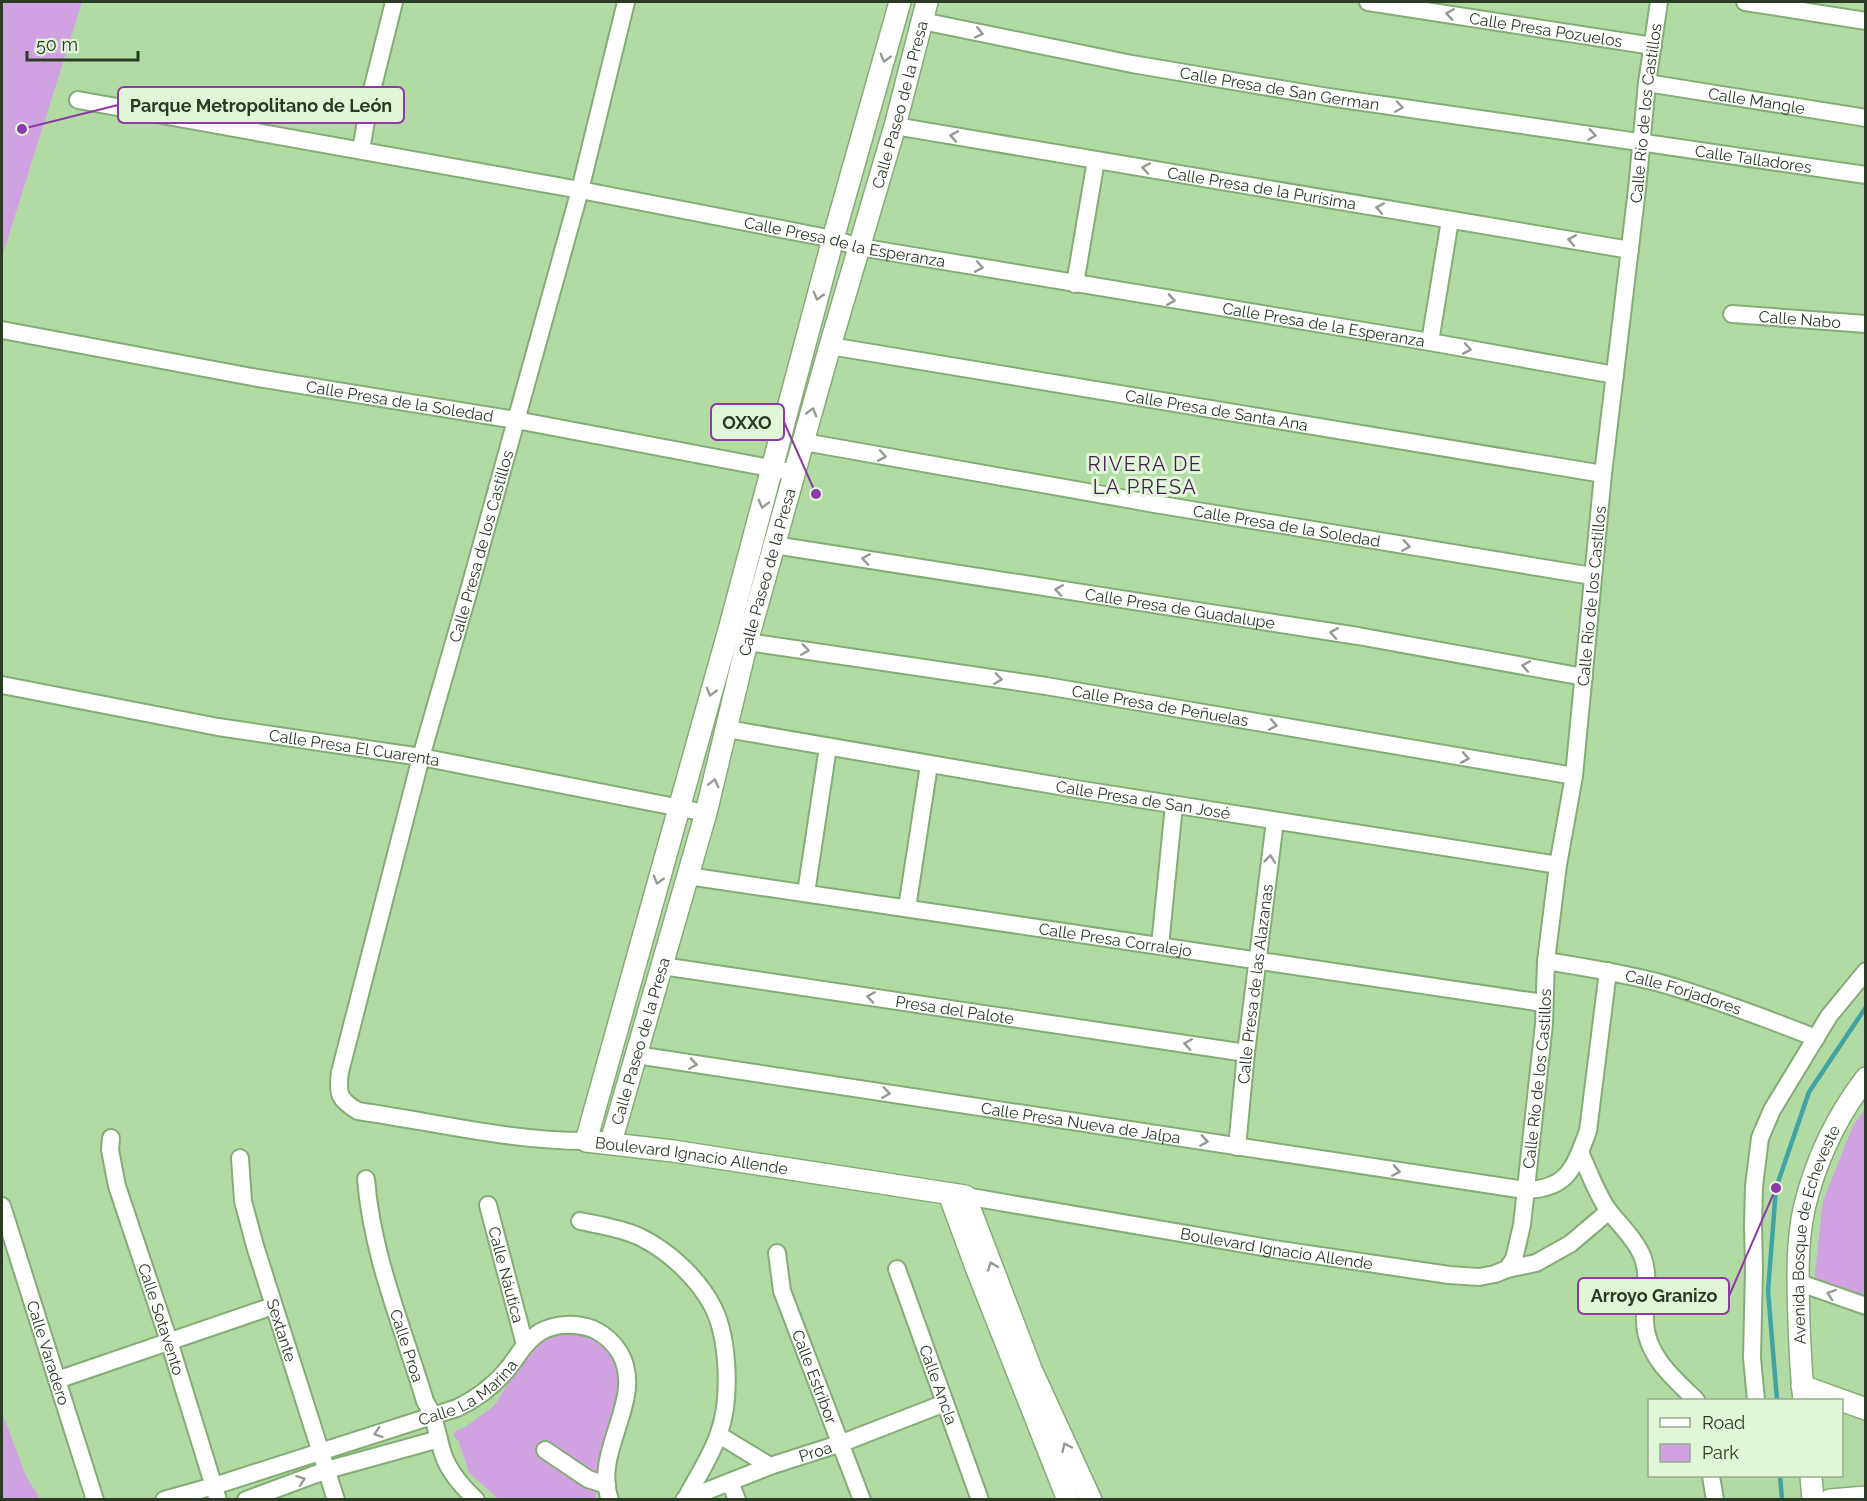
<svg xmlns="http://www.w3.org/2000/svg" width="1867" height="1501" font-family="Raleway,sans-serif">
<rect width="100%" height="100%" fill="#b2dba3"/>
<g fill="#d1a2e1">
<path d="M2,2h80l-80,255z"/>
<path d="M1865,1109v190l-51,-17 9,-81 30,-75z"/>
<path d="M572,1330l19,4 24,19 9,27 -29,119h-96l-30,-26 -10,-31 -5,-6 1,-5 9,-3 30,-22 37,-59 17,-12z"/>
<path d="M2,1412l24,64 14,23h-38z"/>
</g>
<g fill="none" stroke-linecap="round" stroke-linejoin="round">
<g stroke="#42a3a5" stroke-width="4.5">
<path d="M1777,1400l-9,-109 8,-103 33,-96 57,-85"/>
<path d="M1780,1476l2,24"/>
</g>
<defs>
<g id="minor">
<path id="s1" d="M1368,2l285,44"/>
<path d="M1745,2l121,19"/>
<path id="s2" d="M922,21l210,43 196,33 538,78"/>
<path id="s3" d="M1647,83l219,35"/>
<path id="s4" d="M78,100l502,90 253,49 26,8 571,95 185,33"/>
<path id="s5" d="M895,126l735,124"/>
<path d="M361,150l9,-52 24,-96"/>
<path d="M1075,284l21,-124"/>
<path id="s6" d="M1732,314l134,10"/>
<path id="s7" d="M2,330l250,47 264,43 280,53"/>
<path d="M1430,342l20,-122"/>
<path id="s8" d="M830,346l773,128"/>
<path id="s9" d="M804,442l351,62 437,72"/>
<path id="s10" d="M774,545l584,91 226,41"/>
<path id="s11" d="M747,642l299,44 528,90"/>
<path id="s12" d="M2,685l216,42 203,30 285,56"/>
<path id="s13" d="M727,729l349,60 482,76"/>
<path id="s14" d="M688,876l855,127"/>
<path d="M806,893l22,-146"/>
<path d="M907,908l22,-143"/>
<path d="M1160,946l14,-141"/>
<path id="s15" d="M1546,961c38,6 76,12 114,22 53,15 105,35 156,55"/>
<path id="s16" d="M662,966l584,87"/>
<path id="s17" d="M636,1055l889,135c43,-1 49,-22 63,-59l20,-160"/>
<path id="s18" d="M111,1138l-1,12 7,36 52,155 49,159"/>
<path id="s19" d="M586,1141c-77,0 -152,-19 -228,-30 -19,-11 -21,-17 -18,-39l81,-315 48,-167 111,-400 46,-188"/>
<path id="s20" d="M1237,1147l9,-94 29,-232"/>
<path d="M1580,1152c9,20 16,40 28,58 12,15 28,30 35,48 7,20 1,44 2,64 1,33 29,57 51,78"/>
<path id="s21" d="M240,1158l3,43 12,45 81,254"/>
<path id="s22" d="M366,1179c6,77 37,149 59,222 11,18 12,34 18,53 6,18 19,32 33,46"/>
<path id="s23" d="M965,1196l315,54 169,25 30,2 16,-3 12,-5 7,-10 8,-34 22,-201 2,-63 12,-96 16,-89 29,-302 34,-285 10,-106 12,-81"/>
<path id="s24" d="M488,1205l37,140"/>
<path id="s25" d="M2,1206l93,294"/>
<path d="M580,1221c19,4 40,7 58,15 30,14 60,42 75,71 16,32 18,93 6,126 -7,22 -22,44 -33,65"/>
<path id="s26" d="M777,1253l5,38 80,209"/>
<path id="s27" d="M897,1269l83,231"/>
<path d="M1507,1269l29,-6 34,-19 39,-33"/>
<path d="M1797,1282l69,24"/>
<path d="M57,1380l216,-74"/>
<path d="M1756,1400l-4,-42 2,-90 -1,-42 1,-40 6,-48 12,-28 57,-94 37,-45"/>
<path d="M719,1435l51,31"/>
<path d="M545,1450l43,29 19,6"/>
<path d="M1711,1476l4,24"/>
<path d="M730,1482l7,18"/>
<path id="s28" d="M164,1500l50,-14 243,-78c21,-10 38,-23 53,-42 9,-12 16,-25 30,-34 16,-9 36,-9 53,-3 11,5 20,13 27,24 26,47 -28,97 -10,147"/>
<path d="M246,1500l81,-30 112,-31"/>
<path id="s29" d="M684,1500l86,-34 72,-23 103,-40"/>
</g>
<g id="tertiary">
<path id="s30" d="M900,2l-67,237 -103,387 -144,515 87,10 292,45 66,173 60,131"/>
<path id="s31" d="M611,1142l95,-329 41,-171 83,-296 65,-220 32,-124"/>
<path d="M949,1194l28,76 91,230"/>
<path d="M1802,1386l64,23"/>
<path id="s32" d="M1804,1400c-3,-25 -4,-51 -5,-77 -1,-38 -3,-76 5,-114 11,-47 33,-93 62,-131"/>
<path d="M1811,1476l2,24"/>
<path d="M1830,1500l36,-3"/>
</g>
</defs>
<use href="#minor" stroke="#85ac76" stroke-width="20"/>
<use href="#tertiary" stroke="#85ac76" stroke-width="24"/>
<use href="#minor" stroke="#fff" stroke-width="16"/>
<use href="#tertiary" stroke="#fff" stroke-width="21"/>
</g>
<defs><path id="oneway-chevron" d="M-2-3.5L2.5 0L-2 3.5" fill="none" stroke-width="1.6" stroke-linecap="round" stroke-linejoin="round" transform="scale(1.5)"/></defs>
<g stroke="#949c92">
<use href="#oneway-chevron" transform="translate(1450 14) rotate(-171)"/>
<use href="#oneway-chevron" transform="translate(979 33) rotate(12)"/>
<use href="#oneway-chevron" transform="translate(885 58) rotate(105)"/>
<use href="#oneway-chevron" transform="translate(1399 107) rotate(8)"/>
<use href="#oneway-chevron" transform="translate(1592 135) rotate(8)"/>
<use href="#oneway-chevron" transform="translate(954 136) rotate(-170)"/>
<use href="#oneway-chevron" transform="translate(1146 168) rotate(-170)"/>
<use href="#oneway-chevron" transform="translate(1380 208) rotate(-170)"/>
<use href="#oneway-chevron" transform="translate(1572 240) rotate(-170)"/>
<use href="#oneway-chevron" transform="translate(979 267) rotate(10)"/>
<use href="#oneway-chevron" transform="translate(818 296) rotate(105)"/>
<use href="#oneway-chevron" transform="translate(1171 300) rotate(9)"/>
<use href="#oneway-chevron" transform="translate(1467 349) rotate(10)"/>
<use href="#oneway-chevron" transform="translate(812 412) rotate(-75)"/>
<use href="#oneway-chevron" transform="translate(882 456) rotate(10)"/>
<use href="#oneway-chevron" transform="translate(763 504) rotate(105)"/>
<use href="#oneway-chevron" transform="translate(1406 546) rotate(9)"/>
<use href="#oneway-chevron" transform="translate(866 559) rotate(-171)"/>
<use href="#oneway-chevron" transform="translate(1059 590) rotate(-171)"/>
<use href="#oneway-chevron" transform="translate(1334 633) rotate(-171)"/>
<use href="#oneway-chevron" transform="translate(805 650) rotate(8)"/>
<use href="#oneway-chevron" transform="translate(1526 666) rotate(-170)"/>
<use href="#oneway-chevron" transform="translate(998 679) rotate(8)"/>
<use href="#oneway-chevron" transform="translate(711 692) rotate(106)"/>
<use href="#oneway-chevron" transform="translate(1273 725) rotate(10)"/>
<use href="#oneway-chevron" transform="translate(1465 758) rotate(10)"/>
<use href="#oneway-chevron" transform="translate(714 783) rotate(-76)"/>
<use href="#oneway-chevron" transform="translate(1270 859) rotate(-83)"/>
<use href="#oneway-chevron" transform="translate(658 880) rotate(106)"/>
<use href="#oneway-chevron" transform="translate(871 997) rotate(-171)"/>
<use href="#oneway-chevron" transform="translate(1188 1044) rotate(-171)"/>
<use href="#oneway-chevron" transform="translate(693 1064) rotate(9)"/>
<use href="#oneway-chevron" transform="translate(886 1093) rotate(9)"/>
<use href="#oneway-chevron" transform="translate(1204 1141) rotate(9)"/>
<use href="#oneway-chevron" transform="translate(1396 1171) rotate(9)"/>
<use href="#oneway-chevron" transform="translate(992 1266) rotate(-110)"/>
<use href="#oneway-chevron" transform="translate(1831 1294) rotate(-161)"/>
<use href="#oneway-chevron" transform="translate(378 1433) rotate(163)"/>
<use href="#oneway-chevron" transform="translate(1066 1447) rotate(-115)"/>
<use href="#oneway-chevron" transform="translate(301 1480) rotate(-20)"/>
</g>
<g text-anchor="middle" stroke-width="6" stroke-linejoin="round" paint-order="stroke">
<g font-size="16" fill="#2a3a24" stroke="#e1f6d9">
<text dy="6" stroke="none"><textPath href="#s1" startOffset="180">Calle Presa Pozuelos</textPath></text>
<text dy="6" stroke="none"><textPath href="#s2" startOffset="364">Calle Presa de San German</textPath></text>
<text dy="6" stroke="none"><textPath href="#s3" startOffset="111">Calle Mangle</textPath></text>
<text dy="6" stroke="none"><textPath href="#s31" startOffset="1077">Calle Paseo de la Presa</textPath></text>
<text dy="6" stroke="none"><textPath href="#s23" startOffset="1716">Calle Río de los Castillos</textPath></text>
<text dy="6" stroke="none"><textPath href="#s2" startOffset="843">Calle Talladores</textPath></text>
<text dy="6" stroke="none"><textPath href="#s5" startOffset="372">Calle Presa de la Purísima</textPath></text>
<text dy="6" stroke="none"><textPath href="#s4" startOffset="780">Calle Presa de la Esperanza</textPath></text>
<text dy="6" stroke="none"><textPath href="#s6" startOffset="68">Calle Nabo</textPath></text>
<text dy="6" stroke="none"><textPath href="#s4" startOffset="1266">Calle Presa de la Esperanza</textPath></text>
<text dy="6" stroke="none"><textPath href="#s7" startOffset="404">Calle Presa de la Soledad</textPath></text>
<text dy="6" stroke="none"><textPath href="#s8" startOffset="392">Calle Presa de Santa Ana</textPath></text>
<text dy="6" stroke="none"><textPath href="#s9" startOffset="490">Calle Presa de la Soledad</textPath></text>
<text dy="6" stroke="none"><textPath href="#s19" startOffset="822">Calle Presa de los Castillos</textPath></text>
<text dy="6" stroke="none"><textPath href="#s31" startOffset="591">Calle Paseo de la Presa</textPath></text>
<text dy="6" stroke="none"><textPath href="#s23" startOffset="1230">Calle Río de los Castillos</textPath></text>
<text dy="6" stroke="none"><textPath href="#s10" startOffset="411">Calle Presa de Guadalupe</textPath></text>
<text dy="6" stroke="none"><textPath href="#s11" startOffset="418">Calle Presa de Peñuelas</textPath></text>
<text dy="6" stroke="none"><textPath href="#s12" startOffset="358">Calle Presa El Cuarenta</textPath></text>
<text dy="6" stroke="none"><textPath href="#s13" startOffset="422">Calle Presa de San José</textPath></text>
<text dy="6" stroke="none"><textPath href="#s14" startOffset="432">Calle Presa Corralejo</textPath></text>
<text dy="6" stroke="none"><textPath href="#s20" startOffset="164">Calle Presa de las Alazanas</textPath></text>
<text dy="6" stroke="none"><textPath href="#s15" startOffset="141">Calle Forjadores</textPath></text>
<text dy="6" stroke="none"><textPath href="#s16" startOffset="296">Presa del Palote</textPath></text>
<text dy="6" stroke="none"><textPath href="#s31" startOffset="105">Calle Paseo de la Presa</textPath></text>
<text dy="6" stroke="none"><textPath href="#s23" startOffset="744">Calle Río de los Castillos</textPath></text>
<text dy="6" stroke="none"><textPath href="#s17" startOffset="450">Calle Presa Nueva de Jalpa</textPath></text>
<text dy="6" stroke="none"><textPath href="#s30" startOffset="1288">Boulevard Ignacio Allende</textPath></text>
<text dy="6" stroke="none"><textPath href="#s32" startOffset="168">Avenida Bosque de Echeveste</textPath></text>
<text dy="6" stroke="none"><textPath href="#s23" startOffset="316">Boulevard Ignacio Allende</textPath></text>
<text dy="6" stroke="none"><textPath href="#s24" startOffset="72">Calle Náutica</textPath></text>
<text dy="6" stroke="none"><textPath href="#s18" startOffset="189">Calle Sotavento</textPath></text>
<text dy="6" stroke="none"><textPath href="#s21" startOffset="178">Sextante</textPath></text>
<text dy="6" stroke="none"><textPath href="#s22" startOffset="172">Calle Proa</textPath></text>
<text dy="6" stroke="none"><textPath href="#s25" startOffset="154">Calle Varadero</textPath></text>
<text dy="6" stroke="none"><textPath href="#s26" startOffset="130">Calle Estribor</textPath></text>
<text dy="6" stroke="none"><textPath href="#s27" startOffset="123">Calle Ancla</textPath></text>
<text dy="6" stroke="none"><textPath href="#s28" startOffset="324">Calle La Marina</textPath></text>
<text dy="6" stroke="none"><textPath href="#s29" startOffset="140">Proa</textPath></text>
</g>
<g font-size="20" letter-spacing="1.5" fill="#451d52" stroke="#e1f6d9">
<text x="1145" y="471">RIVERA DE<tspan x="1145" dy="23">LA PRESA</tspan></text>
</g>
</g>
<path fill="none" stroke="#8e39a7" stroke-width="2" d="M22 129L118 105M816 494L784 422M1776 1188L1729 1296"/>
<g fill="#8e39a7" stroke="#e1f6d9" stroke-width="2">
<circle cx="22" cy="129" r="6"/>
<circle cx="816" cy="494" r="6"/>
<circle cx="1776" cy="1188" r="6"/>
</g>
<g fill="#e1f6d9" stroke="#8e39a7" stroke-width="2">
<rect x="118" y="87" width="286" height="36" rx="6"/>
<rect x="711" y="404" width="73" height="36" rx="6"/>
<rect x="1578" y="1278" width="151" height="36" rx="6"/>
</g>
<g font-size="18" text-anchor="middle" font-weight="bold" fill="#2a3a24">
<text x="261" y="112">Parque Metropolitano de León</text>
<text x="747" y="429">OXXO</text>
<text x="1654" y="1302">Arroyo Granizo</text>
</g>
<rect width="1867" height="1501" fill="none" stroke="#2a3a24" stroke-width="6"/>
<rect x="1648" y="1399" width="195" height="78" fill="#e1f6d9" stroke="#98ab91" stroke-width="1.5"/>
<rect x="1660" y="1418" width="30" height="9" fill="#ffffff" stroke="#98ab91" stroke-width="1.5"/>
<text x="1702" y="1429" font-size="18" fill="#2a3a24">Road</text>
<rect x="1660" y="1444" width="30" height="18" fill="#d1a2e1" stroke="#98ab91" stroke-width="1.5"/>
<text x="1702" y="1459" font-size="18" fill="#2a3a24">Park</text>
<path d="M27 51v9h111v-9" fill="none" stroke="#2a3a24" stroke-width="3"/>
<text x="36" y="51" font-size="18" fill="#2a3a24" stroke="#e1f6d9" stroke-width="4.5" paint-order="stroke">50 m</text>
</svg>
